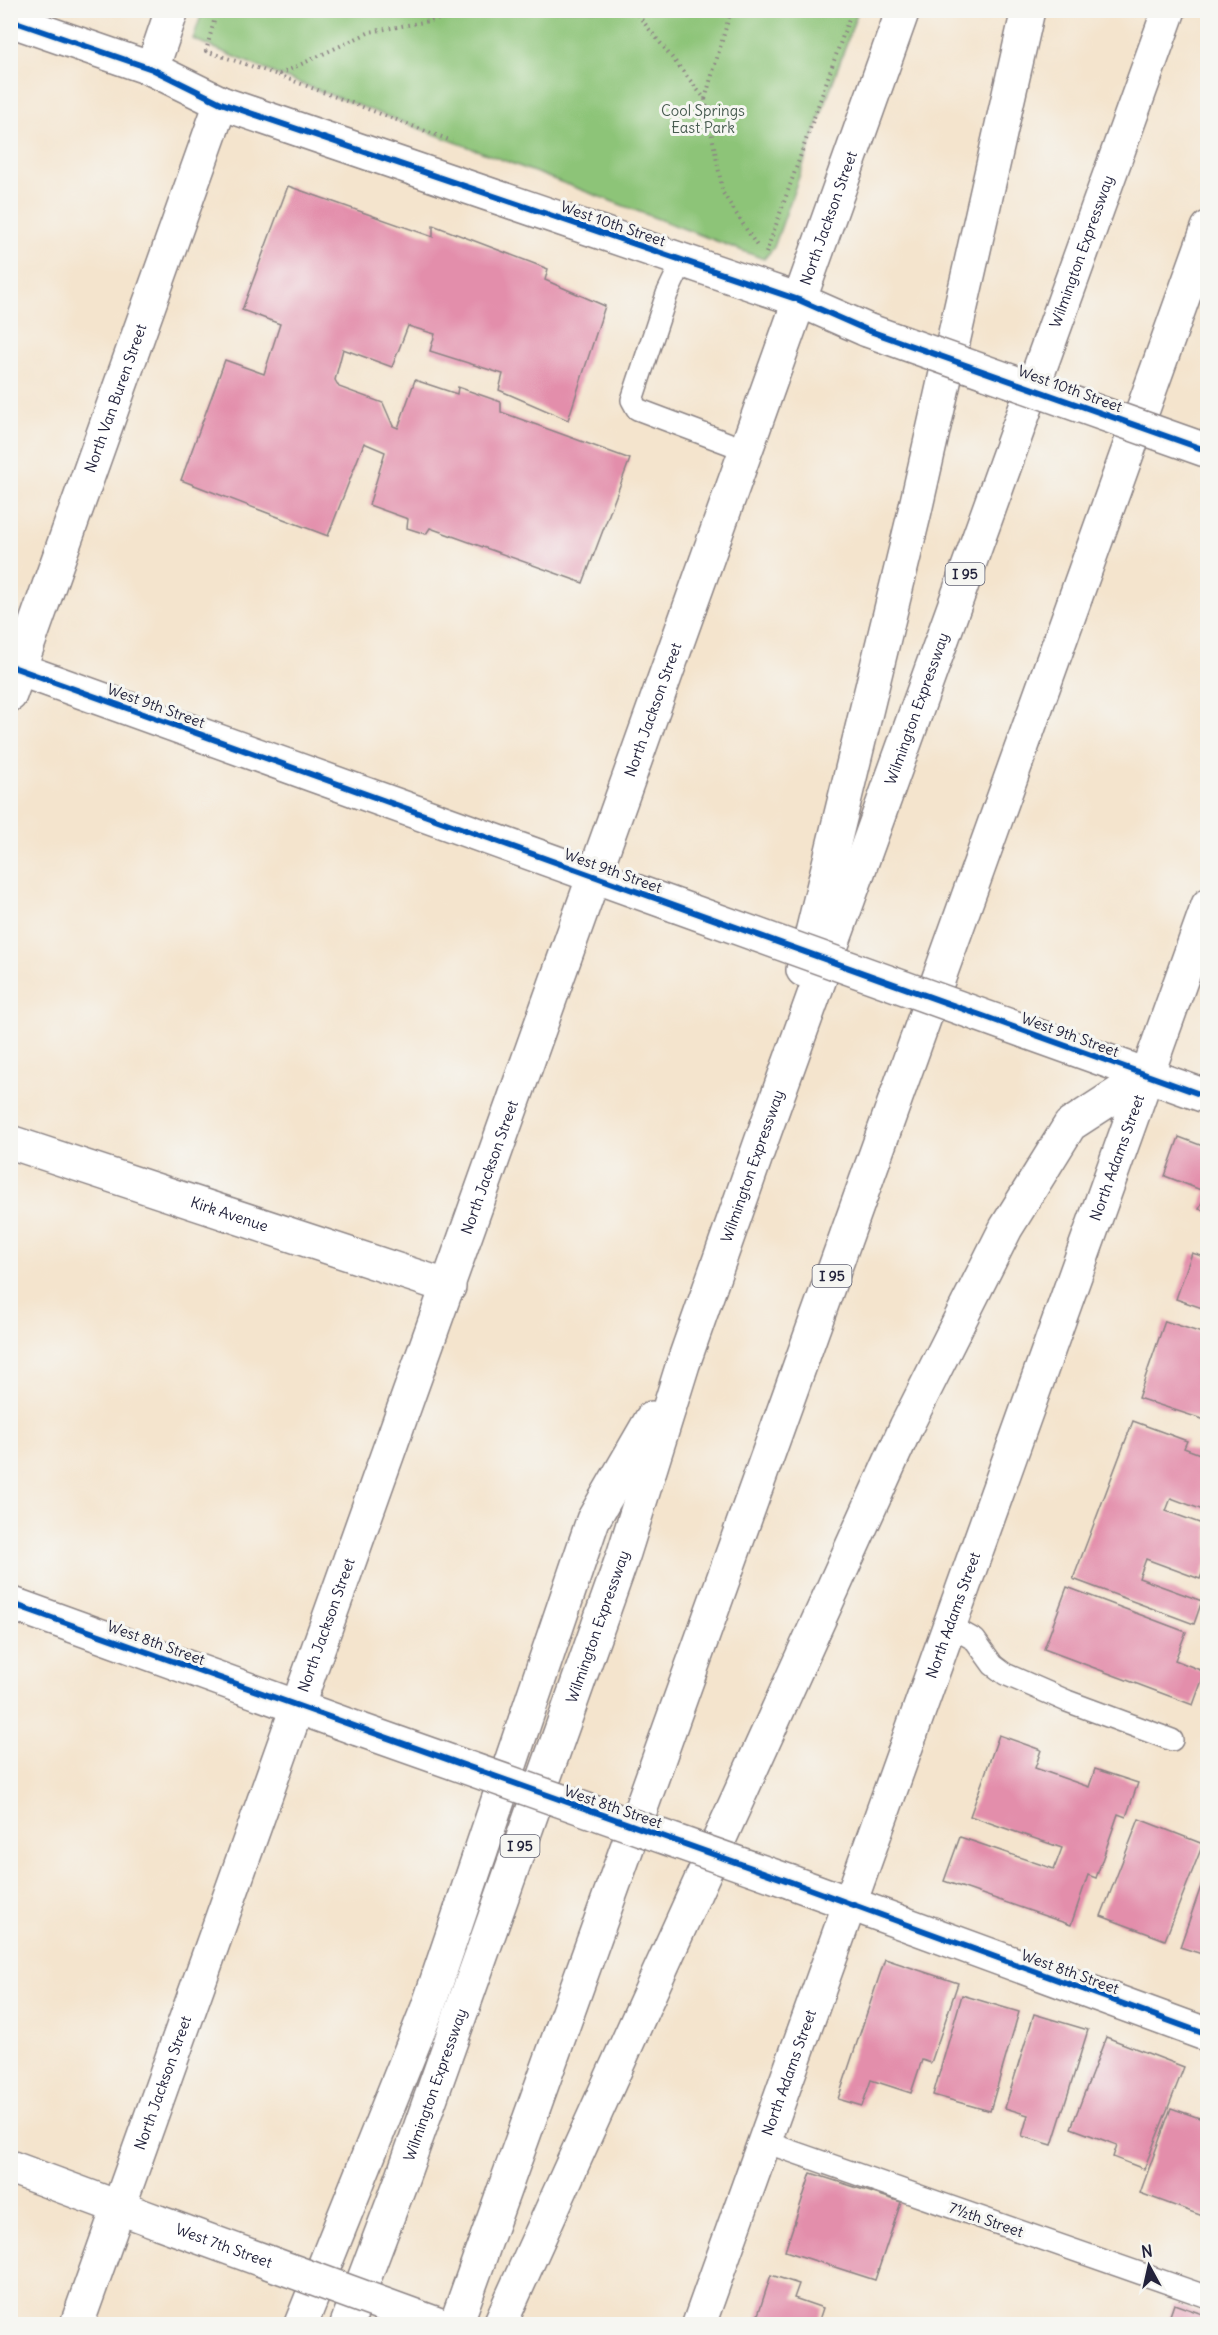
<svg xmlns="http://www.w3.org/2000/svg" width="1218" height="2335" font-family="Delius,sans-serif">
<rect width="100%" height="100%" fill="#f6f6f2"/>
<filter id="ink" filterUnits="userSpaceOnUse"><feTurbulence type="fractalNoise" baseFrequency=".0167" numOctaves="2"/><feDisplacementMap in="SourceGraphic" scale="12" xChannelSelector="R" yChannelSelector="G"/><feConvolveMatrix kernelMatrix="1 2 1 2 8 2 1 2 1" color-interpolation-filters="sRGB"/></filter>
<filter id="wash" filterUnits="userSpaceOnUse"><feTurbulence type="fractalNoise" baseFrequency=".008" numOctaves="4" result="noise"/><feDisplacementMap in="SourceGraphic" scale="24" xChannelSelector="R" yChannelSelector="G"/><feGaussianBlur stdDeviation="1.35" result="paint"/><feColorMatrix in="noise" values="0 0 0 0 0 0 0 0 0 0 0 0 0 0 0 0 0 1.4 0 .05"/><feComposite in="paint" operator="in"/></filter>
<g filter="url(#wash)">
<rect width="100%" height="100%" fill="#f4e4cd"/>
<path fill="#8dc478" stroke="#58735a" stroke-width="1.5" d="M203,10h655v1l-84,236 -10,12 -486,-184 -85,-36z"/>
<g id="blocks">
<g fill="#e38eab">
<path d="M288,186l145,51v-12l115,44 -3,11 60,26 -37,114 -69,-30 4,-16 -73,-23 5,-17 -27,-8 -16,41 -49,-18 -8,31 4,7 44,16 10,23 5,2 17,-48 42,14 1,-7 43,15v10l129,47 -47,124 -153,-55 -4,6 -19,-6 1,-9 -39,-14 16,-53 -21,-9 -36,93 -147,-56 44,-120 39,14 16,-50 -38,-14z"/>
<path d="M1179,1137l29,11v64l-9,-3 7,-17 -41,-16z"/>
<path d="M1192,1253l16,5v52l-32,-11z"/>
<path d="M1165,1321l43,14v86l-70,-23z"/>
<path d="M1133,1421l54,20 -3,7 24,9v55l-37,-14 -5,13 42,15v33l-8,20 -54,-20 -7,19 63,23 -8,23 -121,-45z"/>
<path d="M1067,1587l119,45 -11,28 30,12 -12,33 -149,-56z"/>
<path d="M999,1735l42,15 -6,18 54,19 6,-18 43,14 -12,34 -8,-3 -22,64 -8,-3 -17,50 -127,-44 16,-44 94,32 8,-21 -92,-32z"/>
<path d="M1139,1819l64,25 -38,96 -64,-24z"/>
<path d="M1207,1869h1v87l-28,-9z"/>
<path d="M885,1959l73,24 -27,80 -9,-3 -11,33 -40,-13 -9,26 -24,-7z"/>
<path d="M962,1995l57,17 -29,99 -57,-16z"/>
<path d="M1034,2014l54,16 -36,115 -30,-9 6,-21 -23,-7z"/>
<path d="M1106,2037l78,30 -40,102 -31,-12 4,-12 -46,-17z"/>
<path d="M1171,2108l37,13v97l-68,-25z"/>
<path d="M811,2173l90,29 -26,78 -90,-29z"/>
<path d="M771,2275l28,9 -5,14 29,10 -5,15 4,1h-67z"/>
<path d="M1174,2304l34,12v8h-41z"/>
</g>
</g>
</g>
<g filter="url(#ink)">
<use href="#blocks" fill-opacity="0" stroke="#8b8384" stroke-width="1.5"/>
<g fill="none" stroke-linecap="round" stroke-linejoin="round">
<defs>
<g id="lane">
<path d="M683,260l-16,34 -35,106 5,9 109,41"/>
<path d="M950,1626l25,14 18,25 12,9 62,27 105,39"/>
<path d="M765,2142l443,155"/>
</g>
<g id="street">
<path d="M10,20l142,49 69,34 578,197 68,30"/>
<path d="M152,69l20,-59"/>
<path d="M10,666l667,240"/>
<path id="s1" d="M10,695l211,-592"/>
<path d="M1024,1031l184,66"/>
<path id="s2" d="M10,1142l439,145"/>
<path d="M10,1603l348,126"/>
<path d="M791,1882l417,153"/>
<path d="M10,2167l148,55"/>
</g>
<g id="primary">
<path id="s3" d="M77,2324l826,-2314"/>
<path id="s4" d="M699,2324l509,-1419"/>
</g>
<g id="highway">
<path d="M803,970l111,-455 114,-505"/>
<path d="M301,2324l127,-317 165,-487 59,-102"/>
<path id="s5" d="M347,2324l56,-148 221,-623 59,-189 79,-225 407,-1129"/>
<path d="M456,2324l752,-2096"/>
<path d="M500,2324l406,-897 100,-199 64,-103 77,-50"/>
</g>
</defs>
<use href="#lane" stroke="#8b8384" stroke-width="24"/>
<use href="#street" stroke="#8b8384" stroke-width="36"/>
<use href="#primary" stroke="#8b8384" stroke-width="36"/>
<use href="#highway" stroke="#8b8384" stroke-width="36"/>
<g stroke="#8b8384" stroke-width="4" stroke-dasharray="1.5 4.5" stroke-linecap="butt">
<path d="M217,10l-11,41 72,24 92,-43 64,-12 77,-10"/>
<path d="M634,10l71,89 18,94 34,53"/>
<path d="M278,75l174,66"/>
<path d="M705,99l26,-89"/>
<path d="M766,253l86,-243"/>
</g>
<use href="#lane" stroke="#fff" stroke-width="21"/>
<use href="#street" stroke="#fff" stroke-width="33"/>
<use href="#primary" stroke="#fff" stroke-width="33"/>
<use href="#highway" stroke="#fff" stroke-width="33"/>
<defs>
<g id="street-bridge">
<path d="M867,330l341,121"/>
<path d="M677,906l347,125"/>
<path d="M358,1729l433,153"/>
<path id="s6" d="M158,2222l279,102"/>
</g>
</defs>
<use href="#street-bridge" stroke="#8b8384" stroke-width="36" stroke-linecap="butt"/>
<use href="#street-bridge" stroke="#fff" stroke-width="33"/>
<defs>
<g id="cycleway">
<path d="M10,20l142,49 69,34 578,197 68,30 341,121"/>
<path d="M10,666l1198,431"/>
<path d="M10,1603l781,279 417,153"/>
</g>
</defs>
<use href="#cycleway" stroke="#f6f6f2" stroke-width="10"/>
<use href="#cycleway" stroke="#0057b8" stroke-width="6"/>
</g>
</g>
<g text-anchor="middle" stroke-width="6" stroke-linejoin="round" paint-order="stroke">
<g fill="#f6f6f2" stroke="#626272" stroke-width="1.5">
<rect x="945.5" y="563" width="39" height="22" rx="4.5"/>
<rect x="812.5" y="1265" width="39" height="22" rx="4.5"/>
<rect x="500.5" y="1835" width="39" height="22" rx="4.5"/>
</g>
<g font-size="14" font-weight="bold" fill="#22223b">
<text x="965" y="579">I 95</text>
<text x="832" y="1281">I 95</text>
<text x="520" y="1851">I 95</text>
</g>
<g font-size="15" fill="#475b50" stroke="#f6f6f2">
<text x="703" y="116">Cool Springs<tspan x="703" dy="17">East Park</tspan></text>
</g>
<g font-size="15" fill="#22223b" stroke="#f6f6f2">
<text dy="5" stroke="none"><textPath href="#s3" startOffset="2236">North Jackson Street</textPath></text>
<text transform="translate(613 224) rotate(19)" y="5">West 10th Street</text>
<text dy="5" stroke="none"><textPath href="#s5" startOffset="2199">Wilmington Expressway</textPath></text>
<text transform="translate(1070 389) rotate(20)" y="5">West 10th Street</text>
<text dy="5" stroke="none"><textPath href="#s1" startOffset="315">North Van Buren Street</textPath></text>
<text transform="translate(156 706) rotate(20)" y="5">West 9th Street</text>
<text dy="5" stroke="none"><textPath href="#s5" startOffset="1713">Wilmington Expressway</textPath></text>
<text dy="5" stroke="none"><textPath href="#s3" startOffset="1714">North Jackson Street</textPath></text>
<text transform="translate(613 871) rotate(20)" y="5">West 9th Street</text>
<text transform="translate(1070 1035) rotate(20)" y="5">West 9th Street</text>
<text dy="5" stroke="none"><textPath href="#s4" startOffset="1239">North Adams Street</textPath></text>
<text dy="5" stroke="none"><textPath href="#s5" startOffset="1227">Wilmington Expressway</textPath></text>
<text dy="5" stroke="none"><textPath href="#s3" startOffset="1228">North Jackson Street</textPath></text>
<text dy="5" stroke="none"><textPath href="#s2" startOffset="231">Kirk Avenue</textPath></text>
<text dy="5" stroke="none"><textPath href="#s4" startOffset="753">North Adams Street</textPath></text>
<text dy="5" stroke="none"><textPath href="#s3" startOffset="742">North Jackson Street</textPath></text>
<text dy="5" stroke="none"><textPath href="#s5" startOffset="741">Wilmington Expressway</textPath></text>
<text transform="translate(156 1643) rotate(20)" y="5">West 8th Street</text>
<text transform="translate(613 1807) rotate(19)" y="5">West 8th Street</text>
<text transform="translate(1070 1972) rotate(20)" y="5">West 8th Street</text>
<text dy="5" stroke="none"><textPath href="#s4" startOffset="267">North Adams Street</textPath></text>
<text dy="5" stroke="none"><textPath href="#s3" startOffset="256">North Jackson Street</textPath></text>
<text dy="5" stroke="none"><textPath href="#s5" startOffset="255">Wilmington Expressway</textPath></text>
<text transform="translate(986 2220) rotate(19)" y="5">7½th Street</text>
<text dy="5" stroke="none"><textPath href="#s6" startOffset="70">West 7th Street</textPath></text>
</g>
</g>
<rect width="1218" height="2335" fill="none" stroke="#f6f6f2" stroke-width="36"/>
<g transform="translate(1149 2266) rotate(352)" stroke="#f6f6f2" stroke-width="4.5" paint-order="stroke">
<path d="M0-4.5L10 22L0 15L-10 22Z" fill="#22223b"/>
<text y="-9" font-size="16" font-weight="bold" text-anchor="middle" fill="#22223b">N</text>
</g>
</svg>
